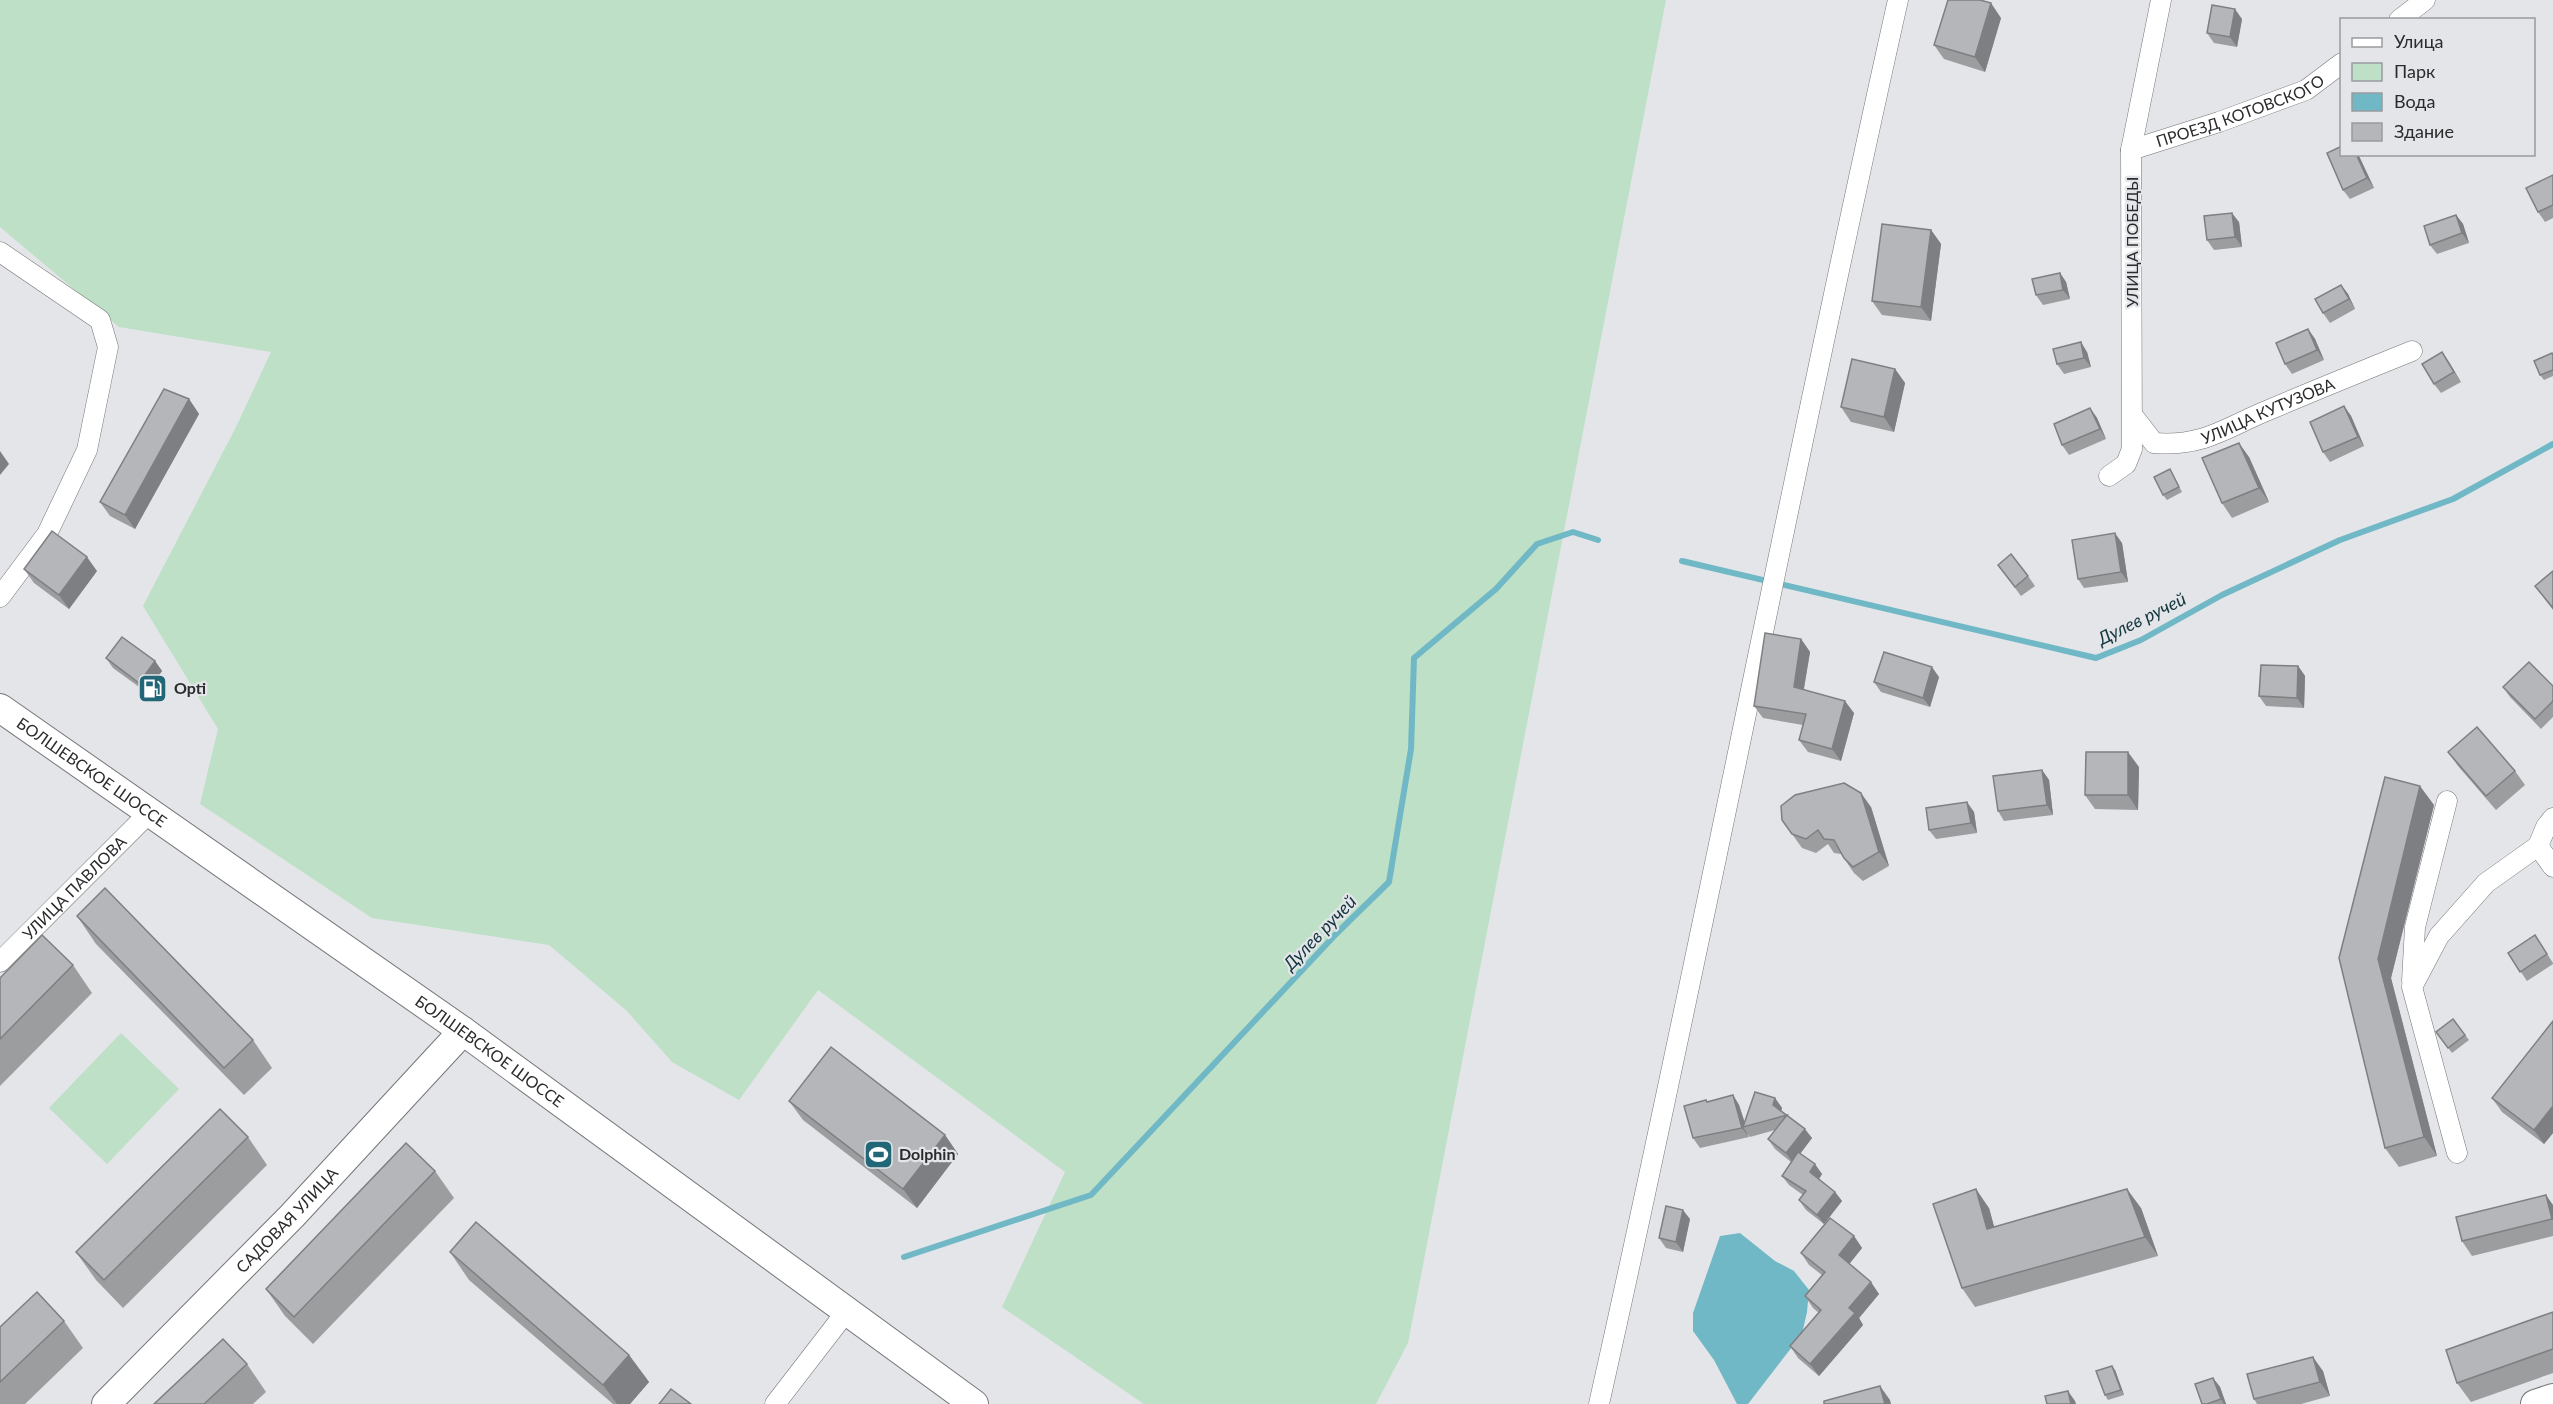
<svg xmlns="http://www.w3.org/2000/svg" width="2553" height="1404" font-family="Lato,sans-serif">
<rect width="100%" height="100%" fill="#e3e5e9"/>
<g fill="#bde0c6">
<path d="M0,0h1666l-258,1343 -32,61h-232l-142,-97 63,-135 -247,-182 -79,110 -67,-38 -45,-51 -78,-66 -177,-27 -172,-114 18,-75 -75,-123 93,-179 35,-75 -152,-25 -119,-100z"/>
<path d="M121,1033l58,56 -72,75 -58,-56z"/>
</g>
<path fill="#70b8c6" d="M1740,1233l35,28 19,10 15,19 -2,22 -5,22 -54,70h-11l-23,-44 -21,-29v-18l27,-77z"/>
<g fill="none" stroke-linecap="round" stroke-linejoin="round">
<g stroke="#70b8c6" stroke-width="6">
<path d="M1682,561l414,97 45,-18 81,-45 118,-55 113,-41 100,-55"/>
<path d="M904,1257l187,-62 246,-262 52,-51 22,-133 3,-91 82,-69 41,-45 36,-12 25,8"/>
</g>
<defs>
<g id="street">
<path d="M2399,20l26,-20"/>
<path id="s1" d="M2131,150l88,-28 87,-32 36,-27"/>
<path d="M0,252l100,68 8,27 -21,103 -40,84 -47,63"/>
<path id="s2" d="M2133,416l21,27c51,4 72,-16 117,-34 47,-20 94,-39 141,-58"/>
<path d="M2109,476l17,-12 6,-15 -1,-299 30,-150"/>
<path d="M2538,846l8,-19 7,-9"/>
<path d="M2538,846l15,21"/>
<path id="s3" d="M0,962l149,-149"/>
<path d="M2412,981l3,-54 32,-126"/>
<path d="M2457,1153l-45,-166 27,-51 47,-53 52,-37"/>
<path d="M775,1404l71,-92"/>
<path d="M1599,1404c105,-467 194,-937 299,-1404"/>
</g>
<g id="secondary">
<path id="s4" d="M0,708l463,323 511,373"/>
<path id="s5" d="M106,1404l186,-188 171,-185"/>
<path d="M2535,1404l18,-6"/>
</g>
</defs>
<use href="#street" stroke="#747679" stroke-width="21"/>
<use href="#secondary" stroke="#747679" stroke-width="30"/>
<use href="#street" stroke="#fff" stroke-width="20"/>
<use href="#secondary" stroke="#fff" stroke-width="28"/>
</g>
<g fill="#9b9d9f">
<path d="M2001,18l-16,54 -41,-13 -10,-14z"/>
<path d="M2242,19l-5,28 -23,-4 -7,-10z"/>
<path d="M2358,154l16,34 -24,11 -7,-9z"/>
<path d="M2553,175v43l-8,4 -7,-10z"/>
<path d="M2456,215l7,9 6,19 -32,11 -7,-9z"/>
<path d="M2239,222l3,25 -28,3 -7,-10z"/>
<path d="M1931,230l10,14 -10,77 -49,-6 -10,-14z"/>
<path d="M2060,273l6,9 4,17 -27,6 -7,-10z"/>
<path d="M2341,285l7,9 7,15 -25,14 -7,-10z"/>
<path d="M2308,329l7,10 9,21 -32,14 -7,-10z"/>
<path d="M2087,352l4,15 -27,7 -7,-10z"/>
<path d="M2442,352l19,30 -20,11 -7,-9z"/>
<path d="M2553,355v21l-9,4 -4,-5z"/>
<path d="M1895,369l10,14 -11,49 -43,-10 -10,-15z"/>
<path d="M189,399l10,15 -64,115 -25,-13 -10,-14z"/>
<path d="M2344,406l7,10 13,30 -34,16 -7,-10z"/>
<path d="M2090,408l7,10 9,21 -37,16 -7,-10z"/>
<path d="M2249,457l20,45 -37,16 -10,-15z"/>
<path d="M2170,469l12,23 -15,8 -4,-5z"/>
<path d="M2122,543l6,39 -44,6 -6,-9z"/>
<path d="M1998,565l30,11 7,10 -14,10z"/>
<path d="M24,569l73,2 -28,38 -35,-26z"/>
<path d="M2553,571v39l-18,-24z"/>
<path d="M1801,639l9,13 -6,37 50,24 -13,48 -33,-9 -9,-12 4,-15 -40,-7 -9,-12z"/>
<path d="M106,658l49,3 7,10 -16,21 -33,-24z"/>
<path d="M2298,666l7,10 -1,32 -38,-2 -7,-10z"/>
<path d="M1939,677l-9,30 -49,-15 -7,-10z"/>
<path d="M2553,686v31l-12,12 -31,-32 -7,-10z"/>
<path d="M2448,752l67,19 10,14 -29,25 -38,-44z"/>
<path d="M2139,767l-1,43 -43,-1 -10,-14z"/>
<path d="M2042,770l7,10 4,35 -49,6 -6,-10z"/>
<path d="M2434,805l-43,173 46,178 -38,11 -14,-19 -46,-190z"/>
<path d="M1871,807l18,59 -26,15 -9,-8 -13,-19 -7,-1 -6,-9 -12,9 -14,-5 -20,-28z"/>
<path d="M1974,812l3,21 -41,6 -7,-9z"/>
<path d="M77,916l176,124 19,28 -28,27 -148,-151z"/>
<path d="M2535,935l18,28v1l-26,17 -19,-28z"/>
<path d="M73,965l19,28 -92,93v-108z"/>
<path d="M2453,1019l16,21 -17,13 -16,-21z"/>
<path d="M2553,1021v112l-9,11 -42,-32 -10,-14z"/>
<path d="M1733,1095l6,10 6,18 30,-25 7,10 -1,3 31,27 -12,16 22,20 -3,5 16,13 7,9 -18,23 -18,-14 -7,-10 4,-5 -14,-10 -7,-9 9,-14 -16,-13 -7,-10 7,-9 -25,7 -3,-4 2,4 -49,11 -7,-10 13,-38 2,2z"/>
<path d="M789,1101l156,34 13,19 -41,54 -114,-88z"/>
<path d="M248,1137l19,28 -144,143 -27,-28 -20,-28z"/>
<path d="M435,1171l19,27 -141,146 -28,-28 -19,-27z"/>
<path d="M2553,1205v31l-81,20 -10,-15z"/>
<path d="M1989,1208l5,19 147,-19 17,48 -183,51 -13,-19z"/>
<path d="M1690,1219l-7,33 -17,-4 -7,-10z"/>
<path d="M1854,1236l8,12 -13,16 30,30 -20,24 4,7 -44,51 -21,-18 -8,-12 29,-33 -6,-5 -8,-12 17,-21 -13,-10 -8,-12z"/>
<path d="M450,1252l179,103 20,27 -19,22h-17l-144,-124z"/>
<path d="M2553,1312v61l-82,29 -14,-19z"/>
<path d="M64,1321l19,27 -58,56h-25v-77z"/>
<path d="M247,1364l19,28 -13,12h-99z"/>
<path d="M2115,1370l9,25 -16,5 -3,-5z"/>
<path d="M2323,1371l7,25 -29,8h-44l-3,-5z"/>
<path d="M2213,1378l7,9 6,17h-24z"/>
</g>
<g fill="#7e7f82">
<path d="M1991,3l10,15 -16,54 -10,-15z"/>
<path d="M2235,9l7,10 -5,28 -7,-10z"/>
<path d="M2356,154h2l16,34 -7,-10z"/>
<path d="M2232,213l7,9 3,25 -7,-10z"/>
<path d="M2456,215l7,9 6,19 -7,-10z"/>
<path d="M1931,230l10,14 -10,77 -10,-14z"/>
<path d="M2060,273l6,9 4,17 -7,-9z"/>
<path d="M2341,285l7,9 7,15 -6,-10z"/>
<path d="M2308,329l7,10 9,21 -7,-10z"/>
<path d="M2081,342l6,10 4,15 -7,-9z"/>
<path d="M2442,352l7,10 12,20 -7,-10z"/>
<path d="M1895,369l10,14 -11,49 -10,-15z"/>
<path d="M189,399l10,15 -64,115 -10,-14z"/>
<path d="M2344,406l7,10 13,30 -6,-9z"/>
<path d="M2090,408l7,10 9,21 -6,-10z"/>
<path d="M2239,443l10,14 20,45 -10,-14z"/>
<path d="M0,451l9,13 -9,11z"/>
<path d="M2115,533l7,10 6,39 -7,-10z"/>
<path d="M87,557l10,14 -28,38 -10,-14z"/>
<path d="M1801,639l9,13 -8,47 -8,-12z"/>
<path d="M155,661l7,10 -16,21 -7,-9z"/>
<path d="M2298,666l7,10 -1,32 -7,-10z"/>
<path d="M1932,667l7,10 -9,30 -7,-9z"/>
<path d="M1845,701l9,12 -13,48 -9,-12z"/>
<path d="M2128,752l11,15 -1,43 -10,-15z"/>
<path d="M2042,770l7,10 4,35 -6,-10z"/>
<path d="M2420,786l14,19 -43,173 46,178 -13,-19 -46,-178z"/>
<path d="M1861,793l10,14 18,59 -10,-14z"/>
<path d="M1967,802l7,10 3,21 -6,-10z"/>
<path d="M1733,1095l6,10 7,22h-3l4,6 2,4 -7,-9z"/>
<path d="M1775,1098l7,10 -2,6 -7,-9z"/>
<path d="M2553,1106v27l-9,11 -10,-14z"/>
<path d="M1805,1129l7,9 -19,25 -7,-10z"/>
<path d="M945,1135l13,19 -41,54 -14,-19z"/>
<path d="M1815,1164l7,10 -5,8 -7,-10z"/>
<path d="M1976,1189l13,19 11,40 -13,-19z"/>
<path d="M2127,1189l14,19 17,48 -13,-19z"/>
<path d="M1835,1192l7,9 -18,23 -7,-9z"/>
<path d="M2546,1195l7,10v15l-1,-1z"/>
<path d="M1683,1210l7,9 -7,33 -7,-10z"/>
<path d="M1854,1236l8,12 -15,19 -8,-12z"/>
<path d="M1871,1282l8,12 -20,24 4,7 -44,51 -9,-12 39,-56z"/>
<path d="M629,1355l20,27 -19,22h-13l-14,-19z"/>
<path d="M2313,1357l10,14 7,25 -10,-14z"/>
<path d="M2112,1366l3,4 9,25 -3,-5z"/>
<path d="M2213,1378l7,9 6,17h-2l-3,-5z"/>
<path d="M1880,1386l10,14 1,4h-6z"/>
<path d="M2068,1391l7,10 1,3h-5z"/>
</g>
<g fill="#b4b6b9" stroke="#7e7f82" stroke-width="1.5">
<path d="M1948,0h32l11,3 -16,54 -41,-12z"/>
<path d="M2212,5l23,4 -5,28 -23,-4z"/>
<path d="M2342,146v8h14l11,24 -24,12 -16,-37z"/>
<path d="M2553,175v30l-15,7 -12,-24z"/>
<path d="M2232,213l3,24 -28,3 -3,-24z"/>
<path d="M2456,215l6,18 -32,12 -6,-19z"/>
<path d="M1882,224l49,6 -10,77 -49,-6z"/>
<path d="M2060,273l3,17 -27,5 -4,-16z"/>
<path d="M2341,285l8,14 -26,14 -8,-14z"/>
<path d="M2308,329l9,21 -32,14 -9,-21z"/>
<path d="M2081,342l3,16 -27,6 -4,-15z"/>
<path d="M2442,352l12,20 -20,12 -12,-20z"/>
<path d="M2552,353l1,2v15l-13,5 -6,-14z"/>
<path d="M1852,359l43,10 -11,48 -43,-10z"/>
<path d="M164,389l25,10 -64,116 -25,-13z"/>
<path d="M2344,406l14,31 -35,15 -13,-30z"/>
<path d="M2090,408l10,21 -38,16 -8,-21z"/>
<path d="M2239,443l20,45 -37,15 -20,-45z"/>
<path d="M2170,469l9,18 -16,8 -9,-18z"/>
<path d="M52,531l35,26 -28,38 -35,-26z"/>
<path d="M2115,533l6,39 -43,7 -6,-39z"/>
<path d="M2011,554l17,22 -13,11 -17,-22z"/>
<path d="M2553,571v37l-18,-22z"/>
<path d="M1765,633l36,6 -7,48 51,14 -13,48 -33,-9 7,-26 -52,-8z"/>
<path d="M122,637l33,24 -16,22 -33,-25z"/>
<path d="M1884,652l48,15 -9,31 -49,-16z"/>
<path d="M2529,662l24,24v15l-18,18 -32,-32z"/>
<path d="M2261,665l37,1 -1,32 -38,-2z"/>
<path d="M2477,727l38,44 -29,25 -38,-44z"/>
<path d="M2086,752h42v43h-43z"/>
<path d="M2042,770l5,35 -49,6 -5,-35z"/>
<path d="M2385,777l35,9 -42,173 46,178 -39,11 -46,-190z"/>
<path d="M1844,783l17,10 18,59 -26,15 -9,-9 -10,-18 -10,-1 -6,-9 -12,9 -14,-5 -10,-14 -1,-14 14,-11z"/>
<path d="M1967,802l4,21 -42,7 -3,-22z"/>
<path d="M105,888l148,152 -29,28 -147,-152z"/>
<path d="M42,935l31,30 -73,74v-61z"/>
<path d="M2535,935l12,19 -27,18 -12,-19z"/>
<path d="M2453,1019l12,16 -17,13 -12,-16z"/>
<path d="M2553,1021v85l-19,24 -42,-32z"/>
<path d="M831,1047l114,88 -42,54 -114,-88z"/>
<path d="M1755,1092l20,6 -2,7 32,24 -19,24 -18,-14 19,-24 -44,12z"/>
<path d="M1733,1095l9,33 -49,10 -9,-32 22,-6 1,2z"/>
<path d="M220,1109l28,28 -144,143 -28,-28z"/>
<path d="M406,1143l29,28 -141,146 -28,-28z"/>
<path d="M1798,1152l17,12 -5,8 25,20 -18,23 -18,-15 7,-9 -24,-15z"/>
<path d="M1976,1189l11,40 140,-40 18,48 -183,51 -29,-84z"/>
<path d="M2546,1195l6,24 -90,22 -6,-24z"/>
<path d="M1666,1206l17,4 -7,32 -17,-4z"/>
<path d="M1830,1218l24,18 -15,19 32,27 -22,26 6,5 -45,51 -20,-18 31,-36 -16,-14 20,-24 -24,-19z"/>
<path d="M476,1222l153,133 -26,30 -153,-133z"/>
<path d="M37,1292l27,29 -64,61v-55z"/>
<path d="M2553,1312v37l-96,34 -11,-33z"/>
<path d="M223,1339l24,25 -43,40h-50z"/>
<path d="M2313,1357l7,25 -66,17 -7,-25z"/>
<path d="M2112,1366l9,24 -16,5 -9,-24z"/>
<path d="M2213,1378l8,21 -14,5h-5l-7,-20z"/>
<path d="M1880,1386l5,18h-61v-3z"/>
<path d="M671,1389l20,15h-32z"/>
<path d="M2068,1391l3,13h-24l-2,-8z"/>
</g>
<defs>
<symbol id="fuel-square" viewBox="-11 -11 22 22"><rect x="-9" y="-9" width="18" height="18" rx="4" fill="#216777" stroke="#e3e5e9"/><path d="M-5.5-6h7V0h2V4h1.3V-2.5L3-4.5l.8-.8L6-3V5H2.5V1h-1V6h-7ZM-4.2-4.7v3.2H.2V-4.7Z" fill="#fff"/></symbol>
<symbol id="stadium-square" viewBox="-11 -11 22 22"><rect x="-9" y="-9" width="18" height="18" rx="4" fill="#216777" stroke="#e3e5e9"/><path d="M0-5a6.5 5 0 1 0 0 10a6.5 5 0 1 0 0-10ZM-3.5-1.8h7v3.6h-7Z" fill="#fff"/></symbol>
</defs>
<g fill-rule="evenodd">
<use href="#fuel-square" x="136" y="672" width="33" height="33"/>
<use href="#stadium-square" x="862" y="1138" width="33" height="33"/>
</g>
<g text-anchor="middle" stroke-width="4.5" stroke-linejoin="round" paint-order="stroke">
<g font-size="16" fill="#2a2b2c" stroke="#e3e5e9">
<text dy="6" stroke="none"><textPath href="#s1" startOffset="116">ПРОЕЗД КОТОВСКОГО</textPath></text>
<text transform="translate(2132 242) rotate(-90)" y="6">УЛИЦА ПОБЕДЫ</text>
<text dy="6" stroke="none"><textPath href="#s2" startOffset="154">УЛИЦА КУТУЗОВА</textPath></text>
<text dy="6" stroke="none"><textPath href="#s4" startOffset="112">БОЛШЕВСКОЕ ШОССЕ</textPath></text>
<text dy="6" stroke="none"><textPath href="#s3" startOffset="105">УЛИЦА ПАВЛОВА</textPath></text>
<text dy="6" stroke="none"><textPath href="#s4" startOffset="598">БОЛШЕВСКОЕ ШОССЕ</textPath></text>
<text dy="6" stroke="none"><textPath href="#s5" startOffset="258">САДОВАЯ УЛИЦА</textPath></text>
</g>
<g font-size="16" font-weight="bold" fill="#2a2b2c" stroke="#e3e5e9" text-anchor="start">
<text x="174" y="694">Opti</text>
<text x="899" y="1160">Dolphin</text>
</g>
<g font-size="18" font-style="italic" fill="#14373e" stroke="#e3e5e9">
<text transform="translate(2142 619) rotate(-26)" y="6">Дулев ручей</text>
<text transform="translate(1320 933) rotate(-46)" y="6">Дулев ручей</text>
</g>
</g>
<rect x="2340" y="18" width="195" height="138" fill="#e3e5e9" stroke="#999b9d" stroke-width="1.5"/>
<rect x="2352" y="38" width="30" height="9" fill="#ffffff" stroke="#999b9d" stroke-width="1.5"/>
<text x="2394" y="48" font-size="18" fill="#2a2b2c">Улица</text>
<rect x="2352" y="63" width="30" height="18" fill="#bde0c6" stroke="#999b9d" stroke-width="1.5"/>
<text x="2394" y="78" font-size="18" fill="#2a2b2c">Парк</text>
<rect x="2352" y="93" width="30" height="18" fill="#70b8c6" stroke="#999b9d" stroke-width="1.5"/>
<text x="2394" y="108" font-size="18" fill="#2a2b2c">Вода</text>
<rect x="2352" y="123" width="30" height="18" fill="#b4b6b9" stroke="#999b9d" stroke-width="1.5"/>
<text x="2394" y="138" font-size="18" fill="#2a2b2c">Здание</text>
</svg>
